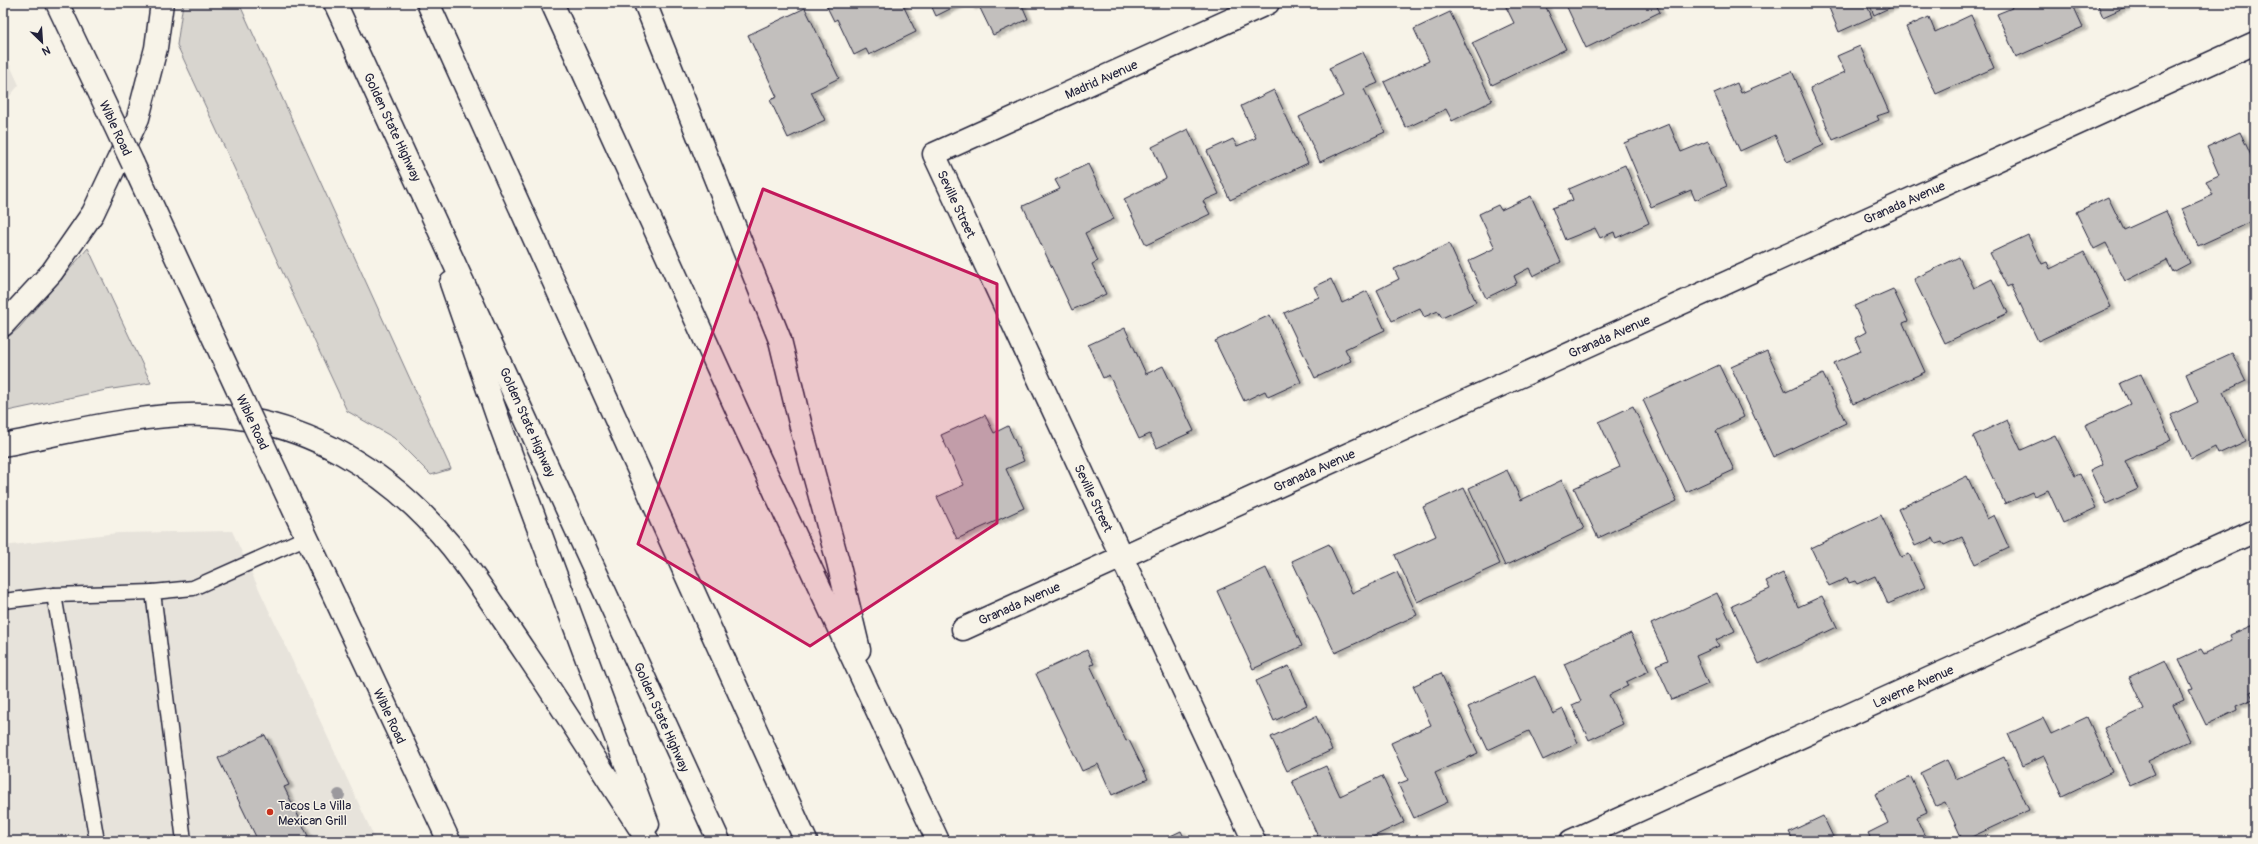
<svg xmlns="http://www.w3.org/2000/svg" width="2258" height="844" font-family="Pangolin,sans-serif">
<defs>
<filter id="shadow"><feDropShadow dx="4.5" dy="2.5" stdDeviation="1" flood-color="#0004"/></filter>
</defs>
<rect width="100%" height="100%" fill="#f7f3e8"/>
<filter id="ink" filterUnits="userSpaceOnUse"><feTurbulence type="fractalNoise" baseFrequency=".025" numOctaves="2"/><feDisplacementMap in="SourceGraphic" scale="8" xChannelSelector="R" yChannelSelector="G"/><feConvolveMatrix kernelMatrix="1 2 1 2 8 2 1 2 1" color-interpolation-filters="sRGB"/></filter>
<g filter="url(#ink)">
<g fill="#e7e3db">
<path d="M3,50l16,35 -16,19z"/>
<path d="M232,531l144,310h-373v-295l115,-13z"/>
</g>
<g fill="#d8d5cf" stroke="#7d7c85">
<path d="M183,3h56l212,466 -20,6 -37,-37 -47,-27 -170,-366z"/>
<path d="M88,248l63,135 -45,7 -103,22v-71l16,-13z"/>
</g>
<g fill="#c2bfbd" stroke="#22223b" filter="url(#shadow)">
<path d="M825,3h77l14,29 -47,23 -3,-6 -12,6 -17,-36 -3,2z"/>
<path d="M930,3h32l-26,13z"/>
<path d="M969,3h52l7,16 -35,16 -15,-31 -7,3z"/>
<path d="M1504,3h40l22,46 -74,36 -20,-42 42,-20z"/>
<path d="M1565,3h90l5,9 -74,36z"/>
<path d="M1827,3h39l6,14 -33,15z"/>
<path d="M1869,3h31l-26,12z"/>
<path d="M2009,3h63l11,24 -67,30 -19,-43 15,-6z"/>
<path d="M2097,3h37l-31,14z"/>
<path d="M805,8l34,70 -28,14 14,28 -37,18 -18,-38 7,-3 -29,-62z"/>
<path d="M1450,12l42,89 -40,20 -6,-12 -40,19 -22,-46 45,-21 -15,-32z"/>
<path d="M1971,15l23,53 -58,26 -30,-67 23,-10 6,15z"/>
<path d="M1860,46l29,66 -12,4 2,4 -46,20 -23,-52 35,-16 -8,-16z"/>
<path d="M1363,52l15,31 -14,6 21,43 -65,30 -21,-45 44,-21 -14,-28z"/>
<path d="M1792,71l32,74 -37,17 -12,-27 -35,16 -26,-58 23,-10 4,10z"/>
<path d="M1274,90l34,73 -78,37 -23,-49 26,-12 4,7 19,-8 -15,-32z"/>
<path d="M1669,124l12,28 27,-11 19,45 -32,14 -4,-10 -40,17 -27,-64z"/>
<path d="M1188,129l31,65 -16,7 7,13 -64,31 -22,-46 42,-21 -14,-31z"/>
<path d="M2240,132l15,32 -4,3 4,7v46l-57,26 -16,-37 31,-14 -7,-14 13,-6 -12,-28z"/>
<path d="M1088,164l26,55 -29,14 13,28 -6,3 14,30 -34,16 -49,-104 37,-17 -5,-9z"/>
<path d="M1625,165l24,58 -33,15 -2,-6 -14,6 -5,-10 -30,12 -13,-32 21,-8 -4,-11z"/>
<path d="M1531,196l30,66 -28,14 -4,-8 -15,8 3,7 -31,15 -18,-37 27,-13 -16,-34 19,-9 3,5z"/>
<path d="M2108,197l16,33 42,-19 24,52 -17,9 -6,-12 -42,21 -19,-38 -12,6 -18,-37z"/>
<path d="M2028,235l14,29 5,-2 3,7 34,-17 27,55 -73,34 -27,-56 -4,2 -17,-34z"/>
<path d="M1449,244l27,58 -34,16 -4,-7 -14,6 -4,-9 -28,13 -15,-31 22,-11 -5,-10z"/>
<path d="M1959,257l15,31 18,-9 16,34 -63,30 -31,-64z"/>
<path d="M1331,279l11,24 25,-12 18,39 -40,19 6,12 -36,17 -31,-65 35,-16 -5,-10z"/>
<path d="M1893,289l15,32 -5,2 22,49 -72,32 -19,-41 27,-12 -6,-13 11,-6 -12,-26z"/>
<path d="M1270,315l31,67 -33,15 -3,-6 -21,10 -29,-60z"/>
<path d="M1125,328l21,46 17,-8 31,65 -37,17 -7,-14 -11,5 -30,-64 -6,3 -15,-33z"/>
<path d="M1767,351l19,41 37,-18 23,49 -73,34 -42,-90z"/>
<path d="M2232,353l14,28 -23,11 23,49 -28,13 -3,-7 -24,12 -20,-44 27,-13 -12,-28z"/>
<path d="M1719,365l25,52 -28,14 18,39 -48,22 -43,-92z"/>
<path d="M2141,374l30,66 -46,21 13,28 -32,15 -16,-34 13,-6 -18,-39 45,-21 -10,-21z"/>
<path d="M1633,406l44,95 -79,37 -24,-50 46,-21 -21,-45z"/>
<path d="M985,415l9,18 14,-7 16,35 -18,8 18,39 -67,31 -20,-42 27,-12 -23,-50z"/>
<path d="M2007,420l14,30 34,-15 20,41 5,-2 16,34 -33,15 -15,-33 -14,6 -2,-4 -27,12 -32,-68z"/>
<path d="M1507,470l14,30 41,-20 22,49 -79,37 -36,-78z"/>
<path d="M1967,476l20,43 7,-4 15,33 -34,16 -13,-27 -18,8 -2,-3 -6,2 -3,-6 -18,8 -17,-37z"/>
<path d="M1464,488l36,76 -83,38 -22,-47 41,-19 -13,-29z"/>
<path d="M1881,515l20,42 8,-3 16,33 -37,17 -13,-28 -18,8 -2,-3 -6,2 -2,-5 -18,8 -18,-38z"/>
<path d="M1329,544l23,49 45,-21 20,43 -82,38 -43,-92z"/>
<path d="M1266,568l36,78 -49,23 -36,-78z"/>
<path d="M1783,573l15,34 24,-11 15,31 -78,37 -27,-58 38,-17 -4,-8z"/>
<path d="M1717,593l18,38 -19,9 3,6 -23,10 12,28 -36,16 -16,-35 12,-5 -17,-36z"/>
<path d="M2255,624v66l-5,2 3,7 -17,7 1,4 -31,15 -17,-35 4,-1 -14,-30 22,-10 3,5 28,-14 -2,-5z"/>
<path d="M1631,633l18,38 -23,11 2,4 -19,9 14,29 -34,16 -17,-35 9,-4 -17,-37z"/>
<path d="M1087,650l7,14 -4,1 36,76 3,-1 19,39 -36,16 -14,-31 -16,7 -46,-97z"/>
<path d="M2165,660l19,40 -11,5 17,36 -42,20 6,13 -24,11 -26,-57 40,-19 -15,-32z"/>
<path d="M1289,666l18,39 -33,16 -18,-40z"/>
<path d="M1441,673l37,80 -43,20 13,29 -34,16 -16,-34 10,-4 -17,-37 40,-18 -18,-39z"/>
<path d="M1535,676l18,38 10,-5 15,34 -35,17 -14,-29 -41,19 -20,-43z"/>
<path d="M1316,716l16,34 -45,21 -16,-34z"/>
<path d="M2087,717l25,55 -50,24 -18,-40 -22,10 -14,-32 35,-16 8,16z"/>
<path d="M265,735l24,50 -5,2 24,49 -10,5h-40l-40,-83z"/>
<path d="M2004,757l25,53 -66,31 -18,-39 -9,4 -16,-33 27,-13 9,19z"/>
<path d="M1326,766l14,30 42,-20 22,46 -40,19h-15l-2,-4 -8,4h-19l-28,-60z"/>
<path d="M1911,777l16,35 -11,5 11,24h-67l10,-4 -2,-4 20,-10 -13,-29z"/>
<path d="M1823,816l12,25h-41l-5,-9z"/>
<path d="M1181,831l5,10h-26z"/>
</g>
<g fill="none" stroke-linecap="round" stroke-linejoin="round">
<defs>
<g id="service">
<path d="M54,595l43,246"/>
<path d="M3,601l51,-6 99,-3"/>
<path d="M184,841l-31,-249 40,-4 114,-51"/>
</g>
<g id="minor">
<path d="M963,629l1292,-586"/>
<path d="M1254,841l-320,-687 334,-151"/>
<path d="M1571,841l684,-310"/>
</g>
<g id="tertiary">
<path d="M57,3l44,93"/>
<path d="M133,164l105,227"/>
<path d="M270,459l179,382"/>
</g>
<g id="motorway">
<path d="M335,3l384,838"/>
<path d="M428,3l378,838"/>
<path d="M552,3l190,418 196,420"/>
<path d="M645,3l135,337 22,91 36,131 21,88"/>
<path d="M451,283l51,147 146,394"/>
<path d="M3,325l49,-53 41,-59 45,-95 18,-70 6,-45"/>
<path d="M3,445c64,-12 137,-32 202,-30 99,3 185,56 247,132 26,33 49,70 73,105 42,62 82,126 123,189"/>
</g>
</defs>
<use href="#service" stroke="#22223b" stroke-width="17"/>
<use href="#minor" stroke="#22223b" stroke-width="25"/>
<use href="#tertiary" stroke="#22223b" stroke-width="25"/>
<use href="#motorway" stroke="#22223b" stroke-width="25"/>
<use href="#service" stroke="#f7f3e8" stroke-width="14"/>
<use href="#minor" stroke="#f7f3e8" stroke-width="22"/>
<use href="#tertiary" stroke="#f7f3e8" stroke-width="22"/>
<use href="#motorway" stroke="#f7f3e8" stroke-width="22"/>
<defs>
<g id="tertiary-bridge">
<path d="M101,96l32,68"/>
<path d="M238,391l32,68"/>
</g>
</defs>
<use href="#tertiary-bridge" stroke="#22223b" stroke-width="25" stroke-linecap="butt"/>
<use href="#tertiary-bridge" stroke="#f7f3e8" stroke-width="22"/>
</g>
<circle fill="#9b999d" cx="339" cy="795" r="6"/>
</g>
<path fill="#c2185b" fill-opacity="0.2" stroke="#c2185b" stroke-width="3" stroke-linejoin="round" d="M763,189l234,95v239l-187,123 -172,-102z"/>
<circle fill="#c8321e" stroke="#f7f3e8" stroke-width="1.5" cx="270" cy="812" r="4"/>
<g text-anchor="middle" stroke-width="3" stroke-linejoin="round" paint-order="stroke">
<g font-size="13" fill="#22223b" stroke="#f7f3e8">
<text transform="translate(1101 79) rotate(-24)" y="5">Madrid Avenue</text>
<text transform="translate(393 127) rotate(65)" y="5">Golden State Highway</text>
<text transform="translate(116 128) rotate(65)" y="5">Wible Road</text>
<text transform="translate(1904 202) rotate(-24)" y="5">Granada Avenue</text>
<text transform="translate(957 204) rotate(65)" y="5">Seville Street</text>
<text transform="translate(1609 336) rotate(-24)" y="5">Granada Avenue</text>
<text transform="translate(253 422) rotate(65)" y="5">Wible Road</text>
<text transform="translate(528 422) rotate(66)" y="5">Golden State Highway</text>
<text transform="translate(1314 470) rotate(-24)" y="5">Granada Avenue</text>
<text transform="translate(1094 498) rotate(65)" y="5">Seville Street</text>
<text transform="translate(1019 603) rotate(-24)" y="5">Granada Avenue</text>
<text transform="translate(1913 686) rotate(-24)" y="5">Laverne Avenue</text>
<text transform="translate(390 716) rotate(65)" y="5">Wible Road</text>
<text transform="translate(662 717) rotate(66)" y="5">Golden State Highway</text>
</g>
<g font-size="13" fill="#22223b" stroke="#f7f3e8" text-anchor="start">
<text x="278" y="810">Tacos La Villa<tspan x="278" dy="15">Mexican Grill</tspan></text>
</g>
</g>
<rect width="2258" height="844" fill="none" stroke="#f7f3e8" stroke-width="16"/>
<rect x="8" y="8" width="2242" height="828" fill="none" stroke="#22223b" stroke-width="1.5" filter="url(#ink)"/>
<g transform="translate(42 42) rotate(155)" stroke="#f7f3e8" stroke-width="3" paint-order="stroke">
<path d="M0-3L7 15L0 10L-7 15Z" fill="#22223b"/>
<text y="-6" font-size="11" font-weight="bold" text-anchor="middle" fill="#22223b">N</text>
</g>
</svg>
